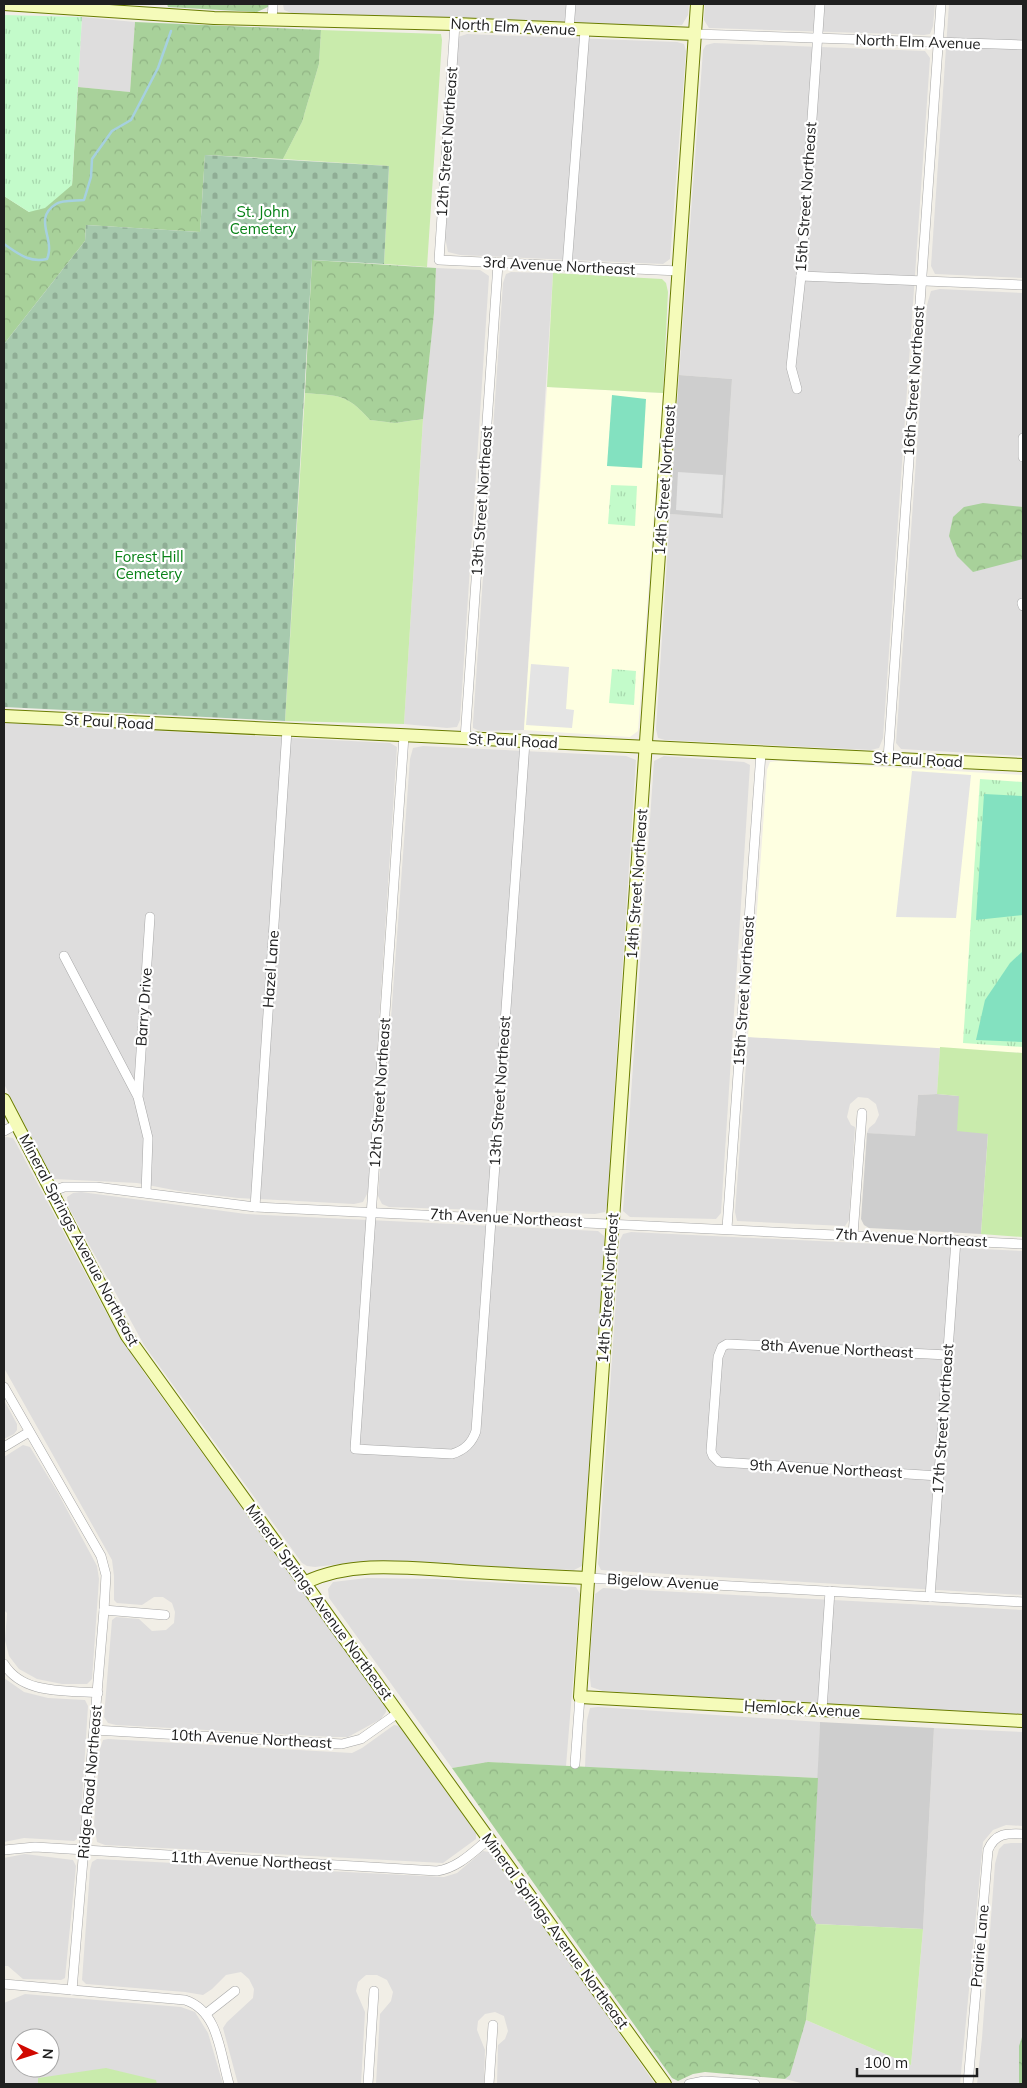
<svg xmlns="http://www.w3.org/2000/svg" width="1027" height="2088" font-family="Mulish,sans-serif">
<defs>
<pattern id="forest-crowns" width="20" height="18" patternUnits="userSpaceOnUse" patternTransform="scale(1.25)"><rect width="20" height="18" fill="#a8d19a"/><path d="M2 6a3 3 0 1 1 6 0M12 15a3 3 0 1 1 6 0" fill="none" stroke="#90b384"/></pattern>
<pattern id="cemetery-stones" width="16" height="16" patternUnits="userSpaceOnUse" patternTransform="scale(1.25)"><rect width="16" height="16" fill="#a7caae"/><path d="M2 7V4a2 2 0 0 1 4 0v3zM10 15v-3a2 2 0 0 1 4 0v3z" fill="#8fad95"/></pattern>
<pattern id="park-tufts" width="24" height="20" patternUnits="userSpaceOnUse" patternTransform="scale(1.25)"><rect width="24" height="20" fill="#c3fbca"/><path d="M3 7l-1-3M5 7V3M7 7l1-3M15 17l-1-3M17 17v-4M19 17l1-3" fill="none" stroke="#a7d7ad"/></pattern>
</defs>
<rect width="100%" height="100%" fill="#f1eee6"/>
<g fill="#dedddd" fill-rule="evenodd">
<path d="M283,4h406l-1,11 -6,10 -15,1 -373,-12 -10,-4z"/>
<path d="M705,4h230l-2,22 -3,8 -6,1 -215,-7 -5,-8z"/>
<path d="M949,4h74v274l-88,-4 -4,-8z"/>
<path d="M82,17l53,5 -5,70 -52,-5z"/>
<path d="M467,34l210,8 7,2 2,7 -16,208 -7,5 -203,-9 -12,-3 -3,-14 13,-201z"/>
<path d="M714,43l211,8 5,7 -47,680 -4,10 -8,2 -206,-10 -7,-2 -2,-9 14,-215 53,3 9,-138 -53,-4 24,-325 3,-5z"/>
<path d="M436,268l44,2 9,6 -29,444 -3,7 -10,1 -43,-4 19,-305 11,-106z"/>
<path d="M511,272l42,1 -29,457 -44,1 -7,-3v-5l30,-440 3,-9z"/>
<path d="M940,289l83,4v463l-122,-7 -5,-6 31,-438 4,-14z"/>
<path d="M4,723l386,20 7,4 -29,445 -5,10 -9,2 -116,-6 -59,-7 -42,-8 -83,-4 -4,-6 -46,-89z"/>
<path d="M423,746l203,10 10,4 -29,445 -2,7 -10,2 -206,-7 -7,-3 -4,-8 32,-437 3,-11z"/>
<path d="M664,756l80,6 6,3 -29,448 -5,6 -86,-2 -7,-6 31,-450z"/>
<path d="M748,1037l192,10 -3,47 -19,1 -3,42 -48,-4 2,-5 6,-5 4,-8 -3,-11 -8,-6 -10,-1 -8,7 -3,13 4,8 4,2 -6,93 -4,6 -108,-5 -2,-9z"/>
<path d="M6,1137l7,1 3,5 91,171 38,60 241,333v5l-5,7 -33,18h-16l-216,-12 -8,-2 -4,-6 8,-97 4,-3 23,2 13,12 14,-1 8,-7 1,-11 -3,-9 -9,-6h-9l-12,8 -25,-2 -3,-3v-24l-2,-16 -108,-192v-230z"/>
<path d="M81,1192l165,22 352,17 6,5v10l-22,320 -8,4 -208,-9 -51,6 -8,-1 -5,-3 -158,-218 -76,-139 -1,-9 6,-4z"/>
<path d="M631,1232l392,19v344l-422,-25 -3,-6 1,-13 21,-311 3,-6z"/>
<path d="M4,1400l13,24v6l-3,4 -10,5z"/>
<path d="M23,1445l7,2 28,46 39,73 2,13 -7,100 -5,5h-25l-25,-5 -18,-10 -10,-13 -4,-16 2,-27 -3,-3v-153z"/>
<path d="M367,1578l70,1 139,8 4,7 -14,172 -78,-4 -36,6 -123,-170 -1,-9 5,-7z"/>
<path d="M603,1588l420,22v105l-420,-24 -12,-4 -2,-18 6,-75z"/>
<path d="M4,1678l20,14 24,6 37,2 3,6 -8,127 -2,5 -4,3 -50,-3 -20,4z"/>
<path d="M598,1707l222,15 -2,56 -233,-11 2,-47 3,-12z"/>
<path d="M394,1725l5,1 77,107v6l-33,24 -338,-18 -8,-3 -3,-18 6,-75 3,-9 5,-1 244,14 10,-5z"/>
<path d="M934,1728l89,4v94l-17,-1 -13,5 -10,12 -23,242h-155l-20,-5 5,-4 16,-55 105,45 12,-136z"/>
<path d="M1011,1843h12v241h-46l5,-46 13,-174 4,-15 5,-5z"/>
<path d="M483,1851l6,1 6,4 160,228h-158l1,-39 7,-6 3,-8 -4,-15 -9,-4 -10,2 -7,7 -1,9 8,20 -1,34h-108l4,-70 11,-13 2,-9 -6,-12 -10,-5h-11l-8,7 -2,9 9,21 -4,72h-123l-15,-56 4,-6 26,-24 1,-9 -5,-10 -8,-7 -15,3 -14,14 -9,6 -18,-3 -99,-8 -4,-4 8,-110 2,-8 5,-3 347,18 13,-4z"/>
<path d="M25,1854l48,6 3,6 -11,112 -4,2 -38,-1 -15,-13h-4v-108z"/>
<path d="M25,1994l156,13 14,5 13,21 15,51h-66l-2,-4 -117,-2v6h-34v-81zM20,2038h30v30h-30z"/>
</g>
<g fill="#feffe1">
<path d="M547,387l116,6 -25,338 -8,6 -106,-7z"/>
<path d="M779,761l244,14v278l-275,-16 19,-267 3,-8z"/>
</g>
<g fill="#cecece">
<path d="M679,375l53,4 -9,139 -53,-4z"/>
<path d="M937,1094l22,2 29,37 -7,101 -112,-6 -5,-3 -3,-6 6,-86 48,3 3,-41z"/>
<path d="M820,1722l114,6 -11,201 -107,-5 -5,-9z"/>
</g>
<g fill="#c9ebac">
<path d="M321,30l120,4 1,6 -15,227 -43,-3 5,-98 -106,-7 19,-37 17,-58z"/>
<path d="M553,273l109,6 4,4 2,9 -5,101 -116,-6z"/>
<path d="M305,393c34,3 41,0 65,27l25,3 28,-4 -19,305 -119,-3z"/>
<path d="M940,1047l83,6v184l-42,-3 7,-100 -31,-3 2,-35 -22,-2z"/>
<path d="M816,1924l107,5 -12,136 -105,-45z"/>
<path d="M106,2068l50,12 1,4h-119v-6z"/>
</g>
<g fill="url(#forest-crowns)">
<path d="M167,4h101v3l-11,5 -89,-5z"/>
<path d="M135,22l186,8 -2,34 -17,58 -19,37 -78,-4 -5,77 -114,-7 -1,16 -81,103v-148l25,16 43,-27 6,-98 52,5z"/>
<path d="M312,260l124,8 -2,45 -11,106 -28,4 -25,-3c-24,-27 -31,-24 -65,-27z"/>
<path d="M983,503l40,4v52l-50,13 -16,-16 -8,-20 4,-19 11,-10z"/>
<path d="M488,1762l330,16 -7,137 5,9 -10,96 -16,55 -5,4 -80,-7 -12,2 -15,7 -6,-3 -220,-310z"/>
<path d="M1023,2034v50h-4v-38z"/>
</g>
<path fill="url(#cemetery-stones)" d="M205,155l184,11 -5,98 -72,-4 -27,461 -281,-14v-363l81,-103 1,-16 114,7z"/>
<g fill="url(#park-tufts)">
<path d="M4,15l78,2 -10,168 -27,23 -16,4 -25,-16z"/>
<path d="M611,485l26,1 -2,40 -27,-2z"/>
<path d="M612,669l24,2 -2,34 -25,-2z"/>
<path d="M980,779l43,3v265l-60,-4z"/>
</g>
<g fill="#83e1c0">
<path d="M612,395l34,4 -4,69 -35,-2z"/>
<path d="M984,794l39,2v119l-47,5z"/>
<path d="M1023,951v91l-47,-2 9,-40 25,-37z"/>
</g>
<g fill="#e4e4e4">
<path d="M678,472l45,3 -2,39 -45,-4z"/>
<path d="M531,664l38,3 -3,42 8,1 -2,18 -46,-3z"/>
<path d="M912,771l59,4 -15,143 -60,-1z"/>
</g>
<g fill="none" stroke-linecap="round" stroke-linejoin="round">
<path stroke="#a6d0df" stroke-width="2.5" d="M4,244c15,10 25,19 43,15 9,-20 -15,-40 9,-55 6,-4 20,-3 28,-4l7,-23 1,-18 20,-28 19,-11 27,-52 13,-37"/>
<defs>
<g id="street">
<path d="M272,20l1,-16"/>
<path d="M455,24l-16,236 240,11"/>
<path d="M569,30l2,-26"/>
<path d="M695,34l328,11"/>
<path d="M567,267l18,-237"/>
<path d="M801,276l222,9"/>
<path d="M797,389l-6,-22 10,-91 19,-272"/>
<path d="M1023,438v19"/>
<path d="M1022,603l1,3"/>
<path d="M404,736l-49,713 97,5c13,-4 20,-11 24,-23l49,-689"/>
<path d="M465,739l33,-475"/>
<path d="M888,759l53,-755"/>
<path d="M64,956l73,139"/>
<path d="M4,1131l13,-7"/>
<path d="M51,1192l13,-5h32l159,20 768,37"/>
<path d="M146,1193l2,-55 -10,-41 12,-180"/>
<path d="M255,1207l32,-477"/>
<path d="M727,1228l34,-475"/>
<path d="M853,1235l9,-122"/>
<path d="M4,1387l97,169 5,19 -2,35 -32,380"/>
<path d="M4,1447l25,-15"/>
<path d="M939,1476l-220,-14 -6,-6 -2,-5 7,-94 4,-10 5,-3 221,11"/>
<path d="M588,1578l435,24"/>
<path d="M930,1597l26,-357"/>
<path d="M104,1610l61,5"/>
<path d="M4,1664c19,31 62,26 94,29"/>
<path d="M822,1710l8,-119"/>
<path d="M94,1730l248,14 19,-5 37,-26"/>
<path d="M575,1764l5,-67"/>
<path d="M4,1850l31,-3 402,24c21,-3 36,-19 52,-32"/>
<path d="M4,1984l181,16c34,11 35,54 44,84"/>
<path d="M207,2013l28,-22"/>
<path d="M368,2084l6,-93"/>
<path d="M489,2084l4,-59"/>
<path d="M689,2084l15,-3 51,3"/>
<path d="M968,2084l20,-234c7,-17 19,-17 35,-16"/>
</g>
<g id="secondary">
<path d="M4,4l210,14 241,6 240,10"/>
<path d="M697,4l-117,1693 443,24"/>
<path d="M4,716l1019,49"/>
<path d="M4,1100l123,236 538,748"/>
<path d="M306,1582c47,-22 102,-14 153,-11 43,3 86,5 129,7"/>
</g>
</defs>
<use href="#street" stroke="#a7a7a7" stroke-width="10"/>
<use href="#secondary" stroke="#6a7c02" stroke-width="14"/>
<use href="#street" stroke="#fff" stroke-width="9"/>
<use href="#secondary" stroke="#f5fbba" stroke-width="12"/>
</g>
<g text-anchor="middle" stroke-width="4.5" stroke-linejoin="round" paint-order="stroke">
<g font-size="15" fill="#202020" stroke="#fff">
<text transform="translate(513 27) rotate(3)" y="5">North Elm Avenue</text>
<text transform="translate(918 42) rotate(2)" y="5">North Elm Avenue</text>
<text transform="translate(447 142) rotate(-86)" y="5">12th Street Northeast</text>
<text transform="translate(806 197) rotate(-86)" y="5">15th Street Northeast</text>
<text transform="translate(559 266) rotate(3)" y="5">3rd Avenue Northeast</text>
<text transform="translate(914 381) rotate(-86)" y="5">16th Street Northeast</text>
<text transform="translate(665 480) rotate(-86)" y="5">14th Street Northeast</text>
<text transform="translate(482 501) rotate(-86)" y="5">13th Street Northeast</text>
<text transform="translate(109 722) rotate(3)" y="5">St Paul Road</text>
<text transform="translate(513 741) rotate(3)" y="5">St Paul Road</text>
<text transform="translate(918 760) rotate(3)" y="5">St Paul Road</text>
<text transform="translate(637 884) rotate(-86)" y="5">14th Street Northeast</text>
<text transform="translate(271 969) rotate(-86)" y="5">Hazel Lane</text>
<text transform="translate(744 991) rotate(-86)" y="5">15th Street Northeast</text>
<text transform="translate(144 1007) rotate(-86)" y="5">Barry Drive</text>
<text transform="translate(500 1091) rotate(-86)" y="5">13th Street Northeast</text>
<text transform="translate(380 1093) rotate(-86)" y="5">12th Street Northeast</text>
<text transform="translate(506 1218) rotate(3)" y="5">7th Avenue Northeast</text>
<text transform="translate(911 1238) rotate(3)" y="5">7th Avenue Northeast</text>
<text transform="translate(79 1240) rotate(62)" y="5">Mineral Springs Avenue Northeast</text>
<text transform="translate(608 1288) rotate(-86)" y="5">14th Street Northeast</text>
<text transform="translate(837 1349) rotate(3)" y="5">8th Avenue Northeast</text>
<text transform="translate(943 1419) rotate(-86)" y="5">17th Street Northeast</text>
<text transform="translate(826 1469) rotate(3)" y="5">9th Avenue Northeast</text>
<text transform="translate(663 1582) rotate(3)" y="5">Bigelow Avenue</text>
<text transform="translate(319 1602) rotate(54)" y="5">Mineral Springs Avenue Northeast</text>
<text transform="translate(802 1709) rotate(3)" y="5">Hemlock Avenue</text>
<text transform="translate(251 1739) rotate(3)" y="5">10th Avenue Northeast</text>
<text transform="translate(90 1782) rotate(-85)" y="5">Ridge Road Northeast</text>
<text transform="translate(251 1861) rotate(3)" y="5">11th Avenue Northeast</text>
<text transform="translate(555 1931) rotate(54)" y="5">Mineral Springs Avenue Northeast</text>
<text transform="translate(980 1946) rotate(-85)" y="5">Prairie Lane</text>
</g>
<g font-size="15" fill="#098318" stroke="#fff">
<text x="263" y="217">St. John<tspan x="263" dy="17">Cemetery</tspan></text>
<text x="149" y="562">Forest Hill<tspan x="149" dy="17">Cemetery</tspan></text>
</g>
</g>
<rect width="1027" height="2088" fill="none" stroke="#202020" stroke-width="10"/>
<g transform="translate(35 2053) rotate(94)"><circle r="24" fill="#ffffff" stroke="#a6a6a6"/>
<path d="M0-4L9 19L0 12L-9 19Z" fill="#d00800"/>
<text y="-8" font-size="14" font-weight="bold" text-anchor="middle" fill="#202020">N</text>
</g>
<path d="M857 2068v8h120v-8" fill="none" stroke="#202020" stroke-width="2.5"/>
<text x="864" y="2068" font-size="15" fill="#202020" stroke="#ffffff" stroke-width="4" paint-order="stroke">100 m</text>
</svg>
